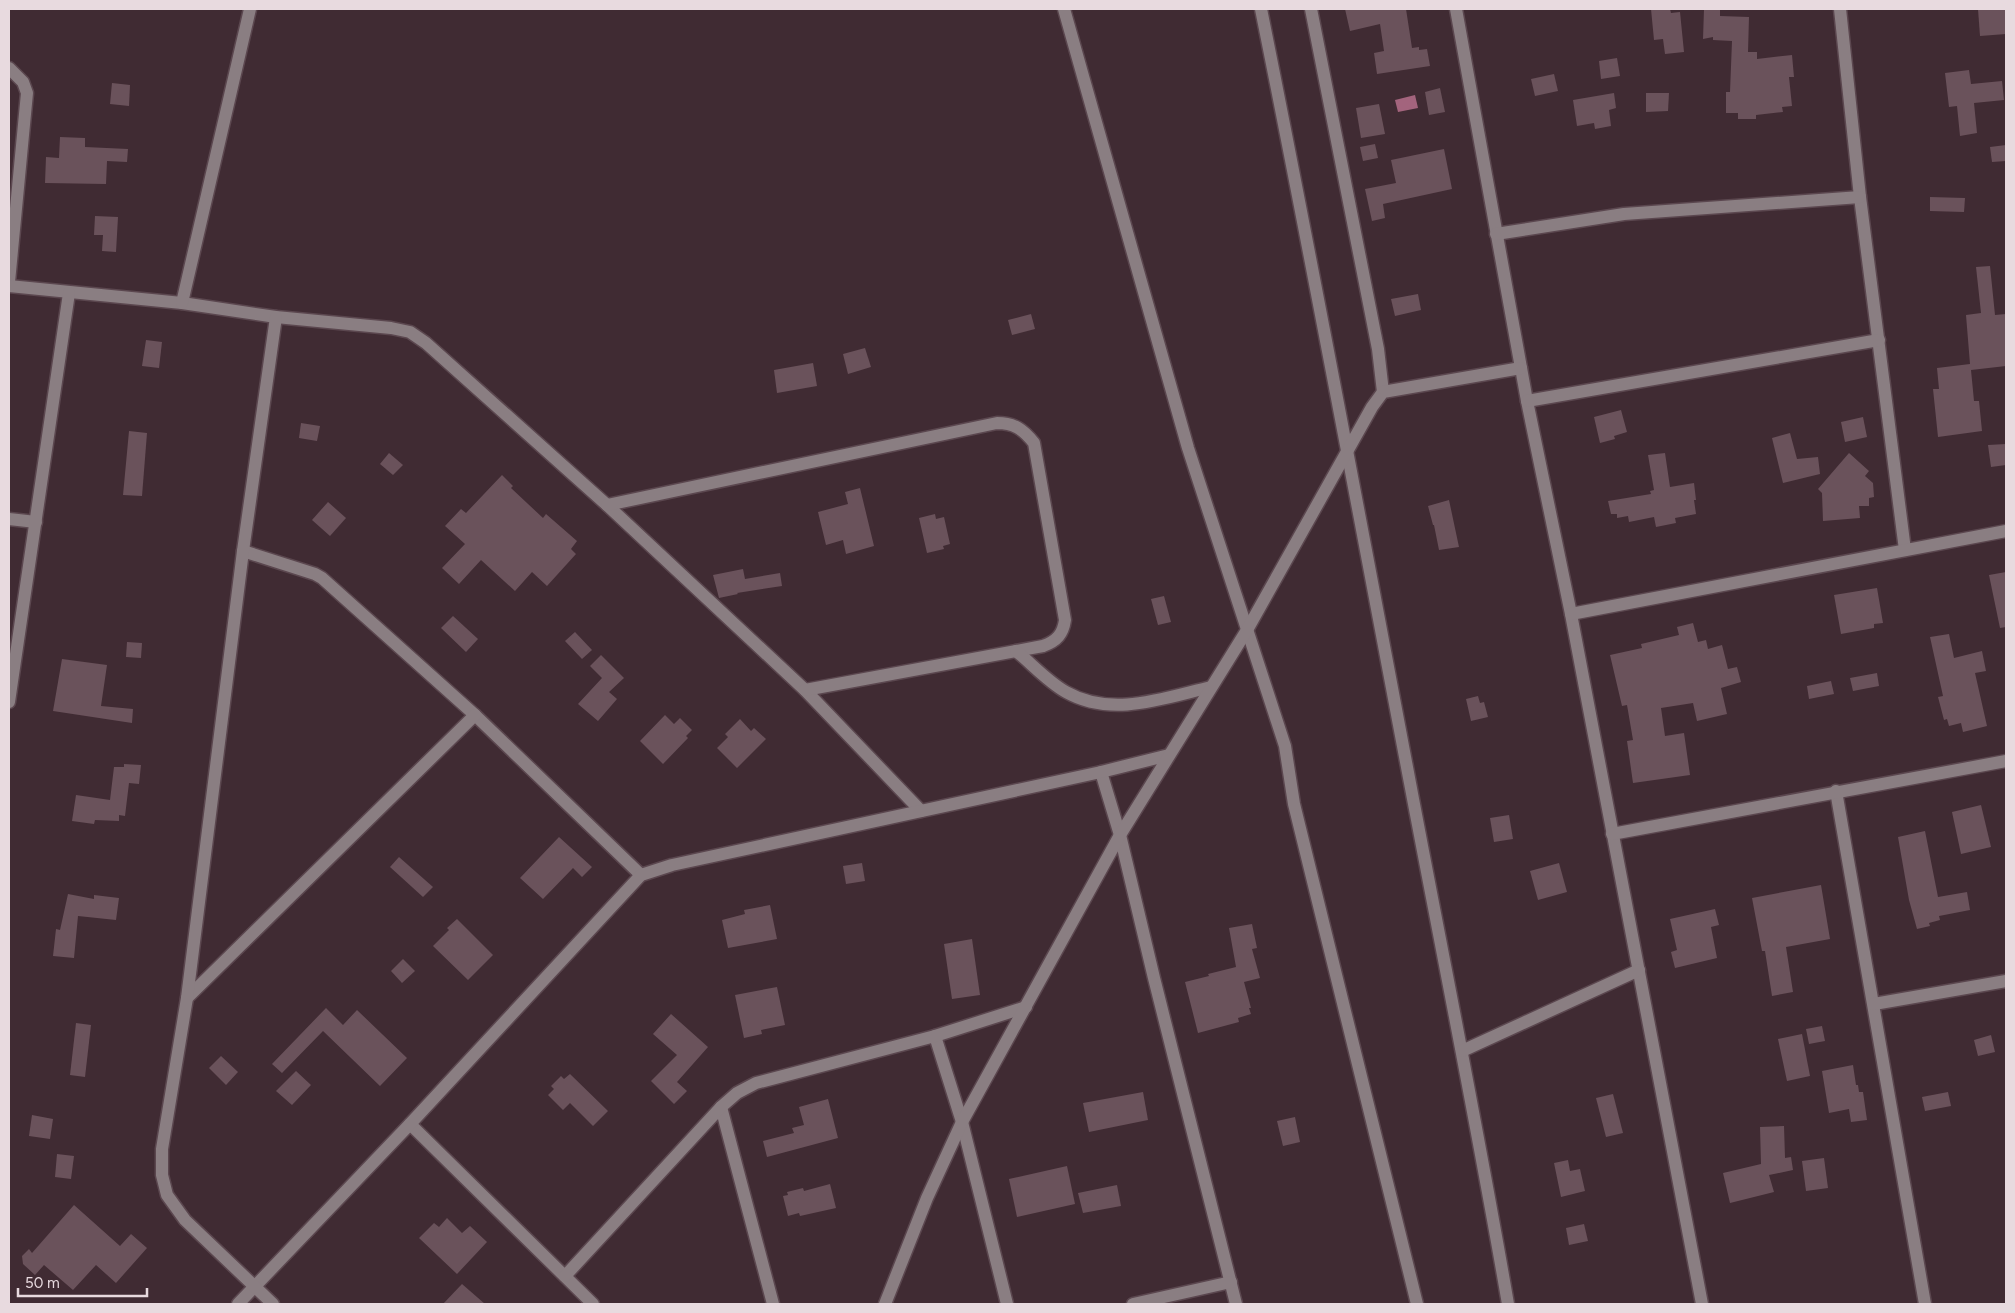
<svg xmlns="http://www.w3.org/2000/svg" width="2015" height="1313" font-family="Figtree,sans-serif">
<rect width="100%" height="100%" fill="#402b33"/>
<path fill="#a3647d" d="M1415,95l3,13 -20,4 -3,-12z"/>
<g fill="#6a525b">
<path d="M1345,9h61l6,39 7,-1v3l8,-1 3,17 -53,8 -3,-21 10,-2 -4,-27 -30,7z"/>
<path d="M1651,9h19l1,4 9,-1 4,40 -19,2 -2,-15 -9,1z"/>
<path d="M1704,9h16v7l29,1 -1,35h9v7l35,-4 2,22h-5l3,29 -10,1 1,5 -27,3v4h-18v-6h-12v-21h4l2,-51 -19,-1v-3l-10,2z"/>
<path d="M1978,9h28v25l-26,2z"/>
<path d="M1617,58l3,18 -19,3 -2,-18z"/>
<path d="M1969,70l2,14 31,-3 2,19 -30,3 3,30 -17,3 -3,-30 -8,1 -4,-34z"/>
<path d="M1554,74l4,17 -23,5 -4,-17z"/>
<path d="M112,83l18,2 -1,21 -19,-2z"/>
<path d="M1440,88l5,24 -16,3 -4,-23z"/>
<path d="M1614,93l2,15 -7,2 2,16 -16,3 -1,-6 -17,3 -4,-26z"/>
<path d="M1646,93h23l-1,18 -22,1z"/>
<path d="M1379,104l6,30 -24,4 -5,-30z"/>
<path d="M60,137l25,1v9l43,2 -1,13 -20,-1 -1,23 -61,-1 1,-26 13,1z"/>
<path d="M1375,144l3,14 -15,3 -3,-14z"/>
<path d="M2006,145v16l-14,1 -2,-15z"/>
<path d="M1444,149l8,40 -69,15 2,14 -13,3 -7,-32 31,-6 -5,-23z"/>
<path d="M1930,197l35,1 -1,14 -34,-1z"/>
<path d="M95,216l23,1 -2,35 -14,-1 1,-16h-9z"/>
<path d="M1990,266l5,49 11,-1v52l-35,4 3,31h5l3,30 -44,6 -5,-48h6l-2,-21 33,-4 -4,-49 15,-2 -5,-46z"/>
<path d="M1418,294l3,16 -26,6 -4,-17z"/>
<path d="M1031,314l4,15 -23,6 -4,-15z"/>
<path d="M146,340l16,2 -3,26 -17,-2z"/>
<path d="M865,348l6,19 -23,7 -5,-20z"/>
<path d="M813,363l4,23 -40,7 -3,-23z"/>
<path d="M1621,410l6,22 -13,4 1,3 -15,4 -6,-26z"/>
<path d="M1863,417l4,20 -22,5 -4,-20z"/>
<path d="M301,423l19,3 -3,15 -18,-3z"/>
<path d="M129,431l18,2 -5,63 -19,-1z"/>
<path d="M1790,433l7,26 21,-2 2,17 -37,9 -11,-45z"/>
<path d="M2006,444v21l-15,2 -3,-22z"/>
<path d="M389,453l14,12 -10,10 -13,-11z"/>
<path d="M1665,453l5,34 24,-4 2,17h-2l2,14 -21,4 1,5 -20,4 -2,-10 -25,5 -1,-6 -11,2v-4h-6l-3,-13 43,-7 -1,-3 4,-1 -6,-35z"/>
<path d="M1849,453l20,18 -4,5 8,7 1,14 -5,1v8h-10l1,12 -37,3 -1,-28 -4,-4z"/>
<path d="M502,475l11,11 -2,2 32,30 3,-4 31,27 -6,8 5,5 -29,32 -15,-14 -17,19 -34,-31 -22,24 -17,-16 23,-24 -20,-18 16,-17 5,4z"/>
<path d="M860,488l14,58 -28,8 -3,-14 -17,5 -8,-33 30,-8 -3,-12z"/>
<path d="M1449,500l10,47 -20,3 -5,-25h-1l-5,-19z"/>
<path d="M328,502l18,16 -16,18 -18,-16z"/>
<path d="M935,514l1,5 8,-2 6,27 -7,2 1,3 -17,4 -8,-35z"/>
<path d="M743,569l2,10 35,-6 2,13 -45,7 1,1 -19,4 -6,-23z"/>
<path d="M2006,572v55l-6,1 -11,-53z"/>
<path d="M1877,588l6,35 -9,1v4l-33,6 -7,-39z"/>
<path d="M1164,596l7,26 -13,3 -7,-26z"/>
<path d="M453,616l25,23 -12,13 -25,-24z"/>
<path d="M1693,623l5,19 8,-2 2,9 14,-4 6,24 9,-2 4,15 -20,6 6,26 -30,7 -4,-18 -32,5 4,28 19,-3 6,42 -57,8 -6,-42 6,-1 -6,-35 -5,1 -12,-51 32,-7 -1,-4 38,-9 -2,-8z"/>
<path d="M575,632l17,18 -10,9 -17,-18z"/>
<path d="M1949,634l5,24 28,-7 4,20 -11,2 12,53 -24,6 -2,-9 -12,3 -2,-7 -3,1 -6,-23 5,-1 -13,-59z"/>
<path d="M127,642l15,1 -1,15 -15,-1z"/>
<path d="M601,655l23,23 -15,14 8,7 -19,22 -20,-17 24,-26 -12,-12z"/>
<path d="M62,659l45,6 -6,41 32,3 -1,14 -79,-12z"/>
<path d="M1877,673l2,13 -26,5 -3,-13z"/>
<path d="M1831,681l3,13 -25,5 -2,-13z"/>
<path d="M1478,696l2,7 4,-1 4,15 -17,4 -5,-22z"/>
<path d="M665,715l9,9 6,-6 12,12 -6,6 2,2 -25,26 -23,-23z"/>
<path d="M740,719l11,12 3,-3 12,11 -29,29 -20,-20 11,-11 -3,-3z"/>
<path d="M124,764l17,1 -2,19 -10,-1 -4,33 -6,-1v6l-24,-1 -1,4 -22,-3 4,-26 34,5 4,-33h10z"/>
<path d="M1981,805l10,42 -30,7 -9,-42z"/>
<path d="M1509,815l4,24 -19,3 -4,-24z"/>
<path d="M1925,831l13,66 29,-5 3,18 -31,6 1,4 -11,3 1,3 -13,3 -8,-29 -11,-63z"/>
<path d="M559,837l33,30 -10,10 -9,-9 -30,31 -23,-21z"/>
<path d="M399,857l34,30 -10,10 -33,-30z"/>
<path d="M862,863l3,18 -19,3 -3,-18z"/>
<path d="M1559,863l8,29 -29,8 -8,-29z"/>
<path d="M1821,885l9,54 -44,8 7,45 -21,4 -7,-45h-3l-10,-53z"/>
<path d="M68,894l26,5v-4l25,3 -3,22 -38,-4 -4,42 -21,-2 3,-27 4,1z"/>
<path d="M770,905l7,34 -49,9 -6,-28 23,-6 -1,-4z"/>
<path d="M1715,909l4,16 -8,2 6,31 -42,10 -4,-16 6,-2 -7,-31z"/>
<path d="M457,919l36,36 -25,25 -35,-34 16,-16 -2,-2z"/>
<path d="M1252,924l5,24 -5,1 8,29 -16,4 7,26h-2l2,6 -13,4 1,4 -41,11 -13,-51 24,-6 -1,-2 28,-7 -7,-39z"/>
<path d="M972,939l8,56 -28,4 -8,-55z"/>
<path d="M403,959l12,12 -13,12 -11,-12z"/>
<path d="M777,987l8,38 -24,5 1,4 -18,4 -9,-43z"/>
<path d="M326,1008l17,17 14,-15 50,48 -27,28 -57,-55 -41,42 -10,-9z"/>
<path d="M671,1014l37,33 -31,35 10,9 -13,13 -23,-23 26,-26 -24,-21z"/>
<path d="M76,1023l15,2 -6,52 -15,-2z"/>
<path d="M1822,1026l3,15 -16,3 -3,-15z"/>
<path d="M1802,1034l8,42 -23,5 -9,-42z"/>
<path d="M1991,1035l4,17 -17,4 -4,-16z"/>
<path d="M221,1056l17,16 -12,13 -17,-17z"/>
<path d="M1853,1065l3,20h2l1,7h4l4,28 -16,2 -2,-13 -20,4 -7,-42z"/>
<path d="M296,1071l15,14 -19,20 -16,-14z"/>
<path d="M570,1074l38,37 -15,15 -23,-23 -7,7 -15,-15 6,-6 -3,-3 10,-10 3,3z"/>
<path d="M1143,1092l5,28 -59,12 -6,-29z"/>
<path d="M1948,1092l3,14 -26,5 -3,-14z"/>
<path d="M1613,1094l10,39 -17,4 -10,-39z"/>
<path d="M828,1099l10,39 -71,19 -4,-16 31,-8 -2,-5 12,-3 -5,-18z"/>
<path d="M32,1115l21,4 -3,20 -21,-3z"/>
<path d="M1295,1117l5,25 -17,4 -6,-25z"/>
<path d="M1784,1126l1,32 6,-1 2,13 -24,5 5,17 -44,11 -7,-30 38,-9 -1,-37z"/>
<path d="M57,1154l17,2 -3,23 -16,-2z"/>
<path d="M1824,1158l4,30 -22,3 -4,-30z"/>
<path d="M1568,1160l2,11 10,-2 5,22 -24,6 -7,-34z"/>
<path d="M1067,1166l8,38 -58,13 -8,-38z"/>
<path d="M830,1184l6,24 -36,8 -1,-3 -11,3 -5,-20 5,-1 -1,-3 16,-4 1,3z"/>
<path d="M1117,1185l4,21 -38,7 -5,-20z"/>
<path d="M74,1205l46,41 11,-12 16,14 -31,35 -20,-18 -23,25 -29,-25 -9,10 -12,-11 -1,-8 7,-7 3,4z"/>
<path d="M447,1218l15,15 8,-7 17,16 -30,32 -38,-36 15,-15 5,4z"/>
<path d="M1584,1224l4,17 -19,4 -3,-17z"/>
<path d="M462,1284l23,20h-42z"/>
</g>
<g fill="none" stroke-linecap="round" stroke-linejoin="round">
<defs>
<g id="minor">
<path d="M1064,9l124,439 97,298 9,58 123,500"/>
<path d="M1261,9c52,257 100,516 149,774 33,174 68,347 98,521"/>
<path d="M1311,9l67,340 5,43"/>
<path d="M1456,9l71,392 44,213 131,690"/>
<path d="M1840,9l20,188 45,353"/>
<path d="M9,68l14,14 4,11 -18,189"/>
<path d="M1496,234l128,-20 236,-17"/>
<path d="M9,286l173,17 94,14 115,11 19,4 16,11 181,162 198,185 116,121"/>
<path d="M182,303l68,-294"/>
<path d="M1527,401l352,-61"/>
<path d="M607,505l390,-82c17,0 26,6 37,20l31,177c-2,14 -8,21 -22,26l-238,44"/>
<path d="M9,519l27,3"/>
<path d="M243,551l72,23 7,4 153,137 166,160"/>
<path d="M1571,614l435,-83"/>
<path d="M1016,651c16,13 32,31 50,41 46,26 98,6 145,-5"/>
<path d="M9,702l60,-409"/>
<path d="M1101,772l19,63 34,143 82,326"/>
<path d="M1836,791l89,513"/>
<path d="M1612,834l394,-73"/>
<path d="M187,998l288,-283"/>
<path d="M1874,1004l132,-23"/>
<path d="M935,1036l27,86 45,182"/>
<path d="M1462,1051l177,-81"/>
<path d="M721,1107l52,197"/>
<path d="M410,1124l183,180"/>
<path d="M565,1276l156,-169 16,-14 19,-10 179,-47 91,-29"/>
<path d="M238,1304l172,-180 231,-249 31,-10 429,-93 68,-17"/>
<path d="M273,1304l-88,-84 -18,-25 -5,-20v-26l25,-151 56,-447 33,-234"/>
<path d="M885,1304l42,-106 35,-76 158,-287 127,-205 125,-223 11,-15 138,-24"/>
<path d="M1133,1304l98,-22"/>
</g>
</defs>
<use href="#minor" stroke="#5b474f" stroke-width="15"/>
<use href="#minor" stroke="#8a7e82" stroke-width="12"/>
</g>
<rect width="2015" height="1313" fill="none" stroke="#e8dadf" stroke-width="20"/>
<path d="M18 1288v8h129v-8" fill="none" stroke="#e8dadf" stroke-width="2.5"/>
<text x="25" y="1288" font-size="15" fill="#e8dadf" stroke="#402b33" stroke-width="4" paint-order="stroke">50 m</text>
</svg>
